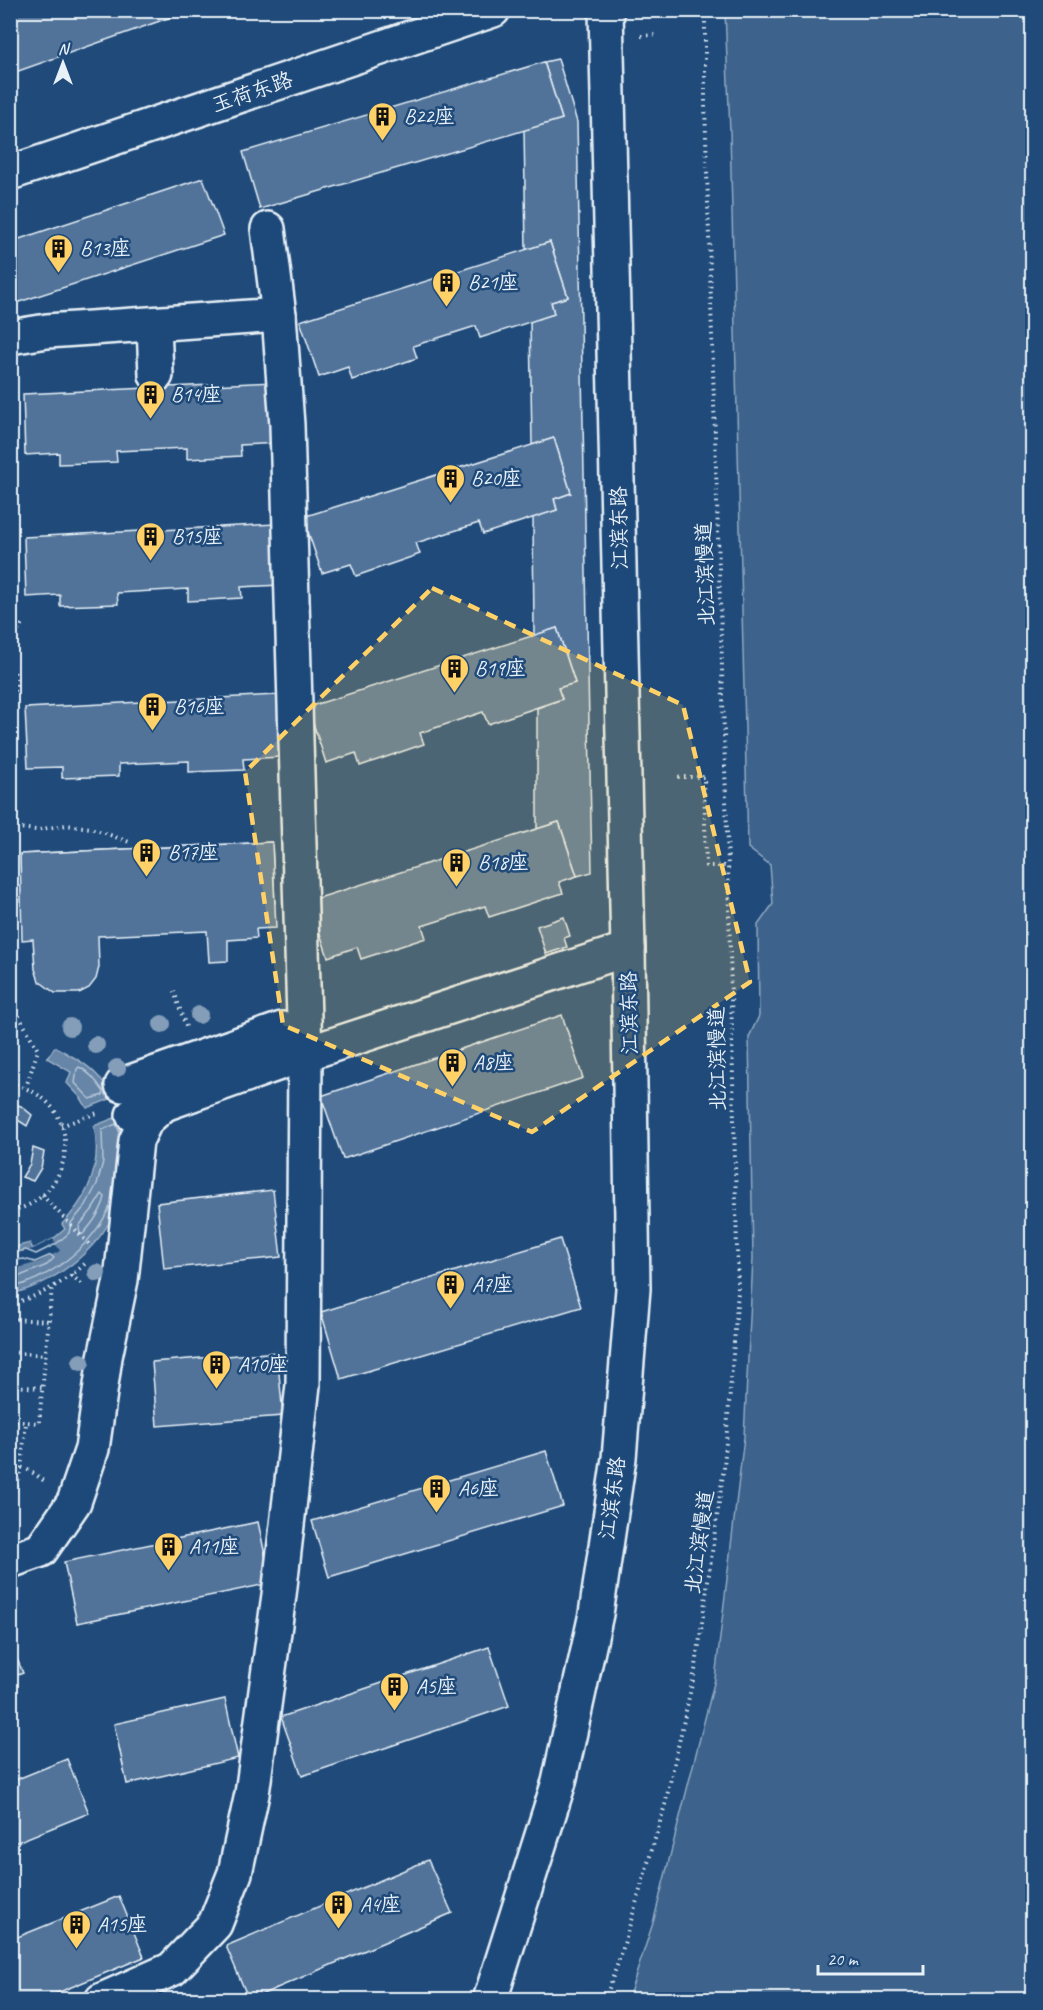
<svg xmlns="http://www.w3.org/2000/svg" width="1043" height="2010" font-family="Caveat,'LXGW WenKai TC',sans-serif">
<rect width="100%" height="100%" fill="#1f4a7a"/>
<filter id="ink" filterUnits="userSpaceOnUse"><feTurbulence type="fractalNoise" baseFrequency=".0167" numOctaves="2"/><feDisplacementMap in="SourceGraphic" scale="12" xChannelSelector="R" yChannelSelector="G"/><feConvolveMatrix kernelMatrix="1 2 1 2 8 2 1 2 1" color-interpolation-filters="sRGB"/></filter>
<g filter="url(#ink)">
<path fill="#3c628c" stroke="#92aac2" stroke-width="1.5" d="M725,11h307v1988h-404l25,-76 62,-244 29,-242 9,-178 -4,-222 10,-21 -1,-91 15,-21 -3,-39 -22,-17 -18,-716z"/>
<g fill="#6685a7" stroke="#9ab0c7" stroke-width="1.5">
<path d="M55,1047c29,15 40,22 60,50l-28,11 -6,-10 -14,-15 4,-11 -24,-14z"/>
<path d="M122,1115c4,18 2,33 -1,50 -1,14 -1,33 -6,46 -18,41 -62,73 -104,83l-1,-46 20,-5 3,6 20,-10 12,-10 -3,-5c27,-27 40,-60 32,-98z"/>
</g>
<path fill="#1f4a7a" d="M53,1239l7,12 -21,11 -28,8v-15l22,-6z"/>
<g fill="none" stroke-linecap="round" stroke-linejoin="round">
<g stroke="#b4c6d8" stroke-width="1.5">
<path d="M79,1067c9,4 19,16 25,25l-1,3 -13,4 -15,-16 2,-14z"/>
<path d="M102,1194l3,3c-3,13 -13,27 -22,37l-3,1 -1,-9 13,-16z"/>
<path d="M10,1253l16,-3 10,4 20,-10 13,-11 2,-10 15,-18 11,-21 6,-22 -1,-32 14,-6 4,9"/>
<path d="M10,1261l14,-2 11,3 16,-7 3,3 -7,7 -37,15"/>
<path d="M10,1288c43,-10 84,-44 101,-84"/>
</g>
</g>
<g fill="#517399" stroke="#e8f1f8" stroke-width="1.5">
<path d="M10,10h181l-181,64z"/>
<path d="M558,59l19,63 15,750 -15,4 -18,-54 -22,7v-121l25,-9 -4,-11 17,-5 -18,-55 -23,8 -1,-119 24,-7 -3,-11 17,-6 -17,-55 -22,7 -2,-124 24,-7 -3,-12 17,-5 -18,-55 -24,8 -2,-120 38,-11 -18,-57z"/>
<path d="M544,62l18,57 -302,90 -17,-57z"/>
<path d="M203,178l21,57 -214,70v-63z"/>
<path d="M550,242l18,55 -17,5 3,12 -74,24 -4,-12 -63,20 4,12 -65,22 -4,-13 -29,10 -19,-56z"/>
<path d="M275,382l3,61 -38,2 1,11 -54,3v-11l-71,3 1,11 -58,2v-11l-34,2 -2,-61z"/>
<path d="M554,438l17,55 -17,6 3,11 -74,24 -4,-11 -63,20 4,11 -64,22 -5,-12 -29,9 -19,-56z"/>
<path d="M276,524l4,61 -39,2 1,11 -54,3v-12l-71,4 1,11 -58,2v-11l-34,2 -2,-60z"/>
<path d="M557,628l18,55 -17,5 4,11 -74,25 -5,-12 -63,21 4,11 -64,22 -4,-13 -30,10 -18,-56z"/>
<path d="M277,695l4,62 -38,2 1,11 -55,2v-11l-70,3v12l-57,2v-11l-34,1 -3,-60z"/>
<path d="M559,822l18,54 -18,6 4,11 -74,24 -4,-11 -63,20 4,12 -65,21 -4,-12 -29,10 -19,-56z"/>
<path d="M272,842l3,61 -38,1 1,12 -55,3v-12l-70,3 1,11 -58,3v-11l-34,1 -2,-60z"/>
<path d="M272,842l4,86 -20,1 1,9 -29,2v21l-19,1 -2,-31 -109,5 1,31 -3,12 -7,9 -10,5h-24l-16,-12 -4,-12 -2,-30 -11,1 -2,-86z"/>
<path d="M564,917l6,19 -6,2 3,9 -21,7 -9,-28z"/>
<path d="M562,1015l21,63 -240,81 -22,-63z"/>
<path d="M10,1103l11,3 11,9 -5,11 -17,-11z"/>
<path d="M33,1148l11,4 -3,16 -8,13 -11,-4 8,-13z"/>
<path d="M273,1190l8,67 -117,12 -7,-66z"/>
<path d="M560,1239l21,68 -240,72 -20,-67z"/>
<path d="M277,1352l6,64 -126,10 -5,-64z"/>
<path d="M546,1451l17,55 -234,71 -17,-56z"/>
<path d="M258,1522l13,61 -194,40 -13,-61z"/>
<path d="M10,1642l13,31 -13,5z"/>
<path d="M489,1647l20,59 -207,70 -21,-59z"/>
<path d="M225,1699l13,59 -111,26 -13,-60z"/>
<path d="M67,1759l22,54 -79,32v-63z"/>
<path d="M428,1860l24,53 -203,87 -23,-54z"/>
<path d="M119,1896l25,61 -104,43h-30v-60z"/>
</g>
<g fill="none" stroke-linecap="round" stroke-linejoin="round">
<defs>
<g id="minor">
<path d="M154,324l2,51"/>
<path d="M10,337l37,-6 232,-16"/>
<path d="M122,1085l160,-56"/>
<path d="M133,1115l172,-61 323,-105"/>
<path d="M10,1561l31,-11 33,-48 18,-53 13,-92 16,-77 15,-139 10,-21 19,-17"/>
<path d="M102,2000l70,-31 43,-45 20,-51 17,-79 27,-199 24,-210 2,-331 -18,-629 -8,-110 -11,-86"/>
</g>
<g id="major">
<path d="M10,173l483,-163"/>
<path d="M490,2000l69,-218 37,-168 23,-156 14,-169 -5,-340 -22,-939"/>
</g>
</defs>
<use href="#minor" stroke="#e8f1f8" stroke-width="38"/>
<use href="#major" stroke="#e8f1f8" stroke-width="38"/>
<g stroke="#e8f1f8" stroke-width="4" stroke-dasharray="1.5 4.5" stroke-linecap="butt">
<path d="M641,36l16,-1"/>
<path d="M10,402h4l-1,-15"/>
<path d="M10,647l12,-24"/>
<path d="M10,661c5,12 11,25 0,35"/>
<path d="M678,777h26l2,89h22"/>
<path d="M10,827l26,3 30,-5 25,3 38,14"/>
<path d="M174,991l12,36"/>
<path d="M10,1000l28,50 -12,37"/>
<path d="M10,1083c19,5 36,14 46,30 24,39 -2,91 -46,98"/>
<path d="M61,1126l39,-14"/>
<path d="M42,1195l47,49"/>
<path d="M71,1275l13,11"/>
<path d="M10,1304c29,-7 57,-23 78,-43"/>
<path d="M10,1319l39,2"/>
<path d="M10,1352l35,3"/>
<path d="M10,1386l32,2"/>
<path d="M10,1421l29,2 13,-136"/>
<path d="M10,1465c15,2 23,7 34,16"/>
<path d="M10,1515l11,-48 5,-44"/>
<path d="M605,2000l17,-49 43,-146 31,-139 28,-199 14,-175 -10,-426 -23,-762v-94"/>
</g>
<use href="#minor" stroke="#1f4a7a" stroke-width="33"/>
<use href="#major" stroke="#1f4a7a" stroke-width="33"/>
</g>
<g fill="#849eb9">
<circle cx="199" cy="1015" r="9"/>
<circle cx="162" cy="1024" r="9"/>
<circle cx="70" cy="1027" r="9"/>
<circle cx="96" cy="1045" r="9"/>
<circle cx="117" cy="1068" r="9"/>
<circle cx="97" cy="1273" r="9"/>
<circle cx="81" cy="1362" r="9"/>
</g>
</g>
<path fill="#ffd166" fill-opacity="0.2" stroke="#ffd166" stroke-width="4.5" stroke-dasharray="12 8" stroke-linejoin="round" d="M432,588l251,117 67,277 -218,150 -249,-107 -38,-253z"/>
<defs>
<symbol id="building-pin" viewBox="-11 -11 22 30"><path d="M0 17L-7.5 6A9.5 9.5 0 1 1 7.5 6Z" fill="#ffd166" stroke="#1f4a7a"/><path d="M-4-6H4V6H1V3H-1V6H-4ZM-2.5-4.3h1.7v1.8h-1.7ZM.8-4.3h1.7v1.8H.8ZM-2.5-1h1.7V.8h-1.7ZM.8-1h1.7V.8H.8Z" fill="#111"/></symbol>
</defs>
<g fill-rule="evenodd">
<use href="#building-pin" x="366" y="100" width="33" height="45"/>
<use href="#building-pin" x="42" y="232" width="33" height="45"/>
<use href="#building-pin" x="430" y="266" width="33" height="45"/>
<use href="#building-pin" x="134" y="378" width="33" height="45"/>
<use href="#building-pin" x="434" y="462" width="33" height="45"/>
<use href="#building-pin" x="134" y="520" width="33" height="45"/>
<use href="#building-pin" x="438" y="652" width="33" height="45"/>
<use href="#building-pin" x="136" y="690" width="33" height="45"/>
<use href="#building-pin" x="130" y="836" width="33" height="45"/>
<use href="#building-pin" x="440" y="846" width="33" height="45"/>
<use href="#building-pin" x="436" y="1046" width="33" height="45"/>
<use href="#building-pin" x="434" y="1268" width="33" height="45"/>
<use href="#building-pin" x="200" y="1348" width="33" height="45"/>
<use href="#building-pin" x="420" y="1472" width="33" height="45"/>
<use href="#building-pin" x="152" y="1530" width="33" height="45"/>
<use href="#building-pin" x="378" y="1670" width="33" height="45"/>
<use href="#building-pin" x="322" y="1888" width="33" height="45"/>
<use href="#building-pin" x="60" y="1908" width="33" height="45"/>
</g>
<g text-anchor="middle" stroke-width="5" stroke-linejoin="round" paint-order="stroke">
<g font-size="21" fill="#e8f1f8" stroke="#1f4a7a">
<text transform="translate(252 92) rotate(-19)" y="7">玉荷东路</text>
<text transform="translate(619 528) rotate(-91)" y="7">江滨东路</text>
<text transform="translate(705 574) rotate(-92)" y="7">北江滨慢道</text>
<text transform="translate(629 1013) rotate(-91)" y="7">江滨东路</text>
<text transform="translate(717 1059) rotate(-91)" y="7">北江滨慢道</text>
<text transform="translate(612 1498) rotate(-82)" y="7">江滨东路</text>
<text transform="translate(699 1542) rotate(-82)" y="7">北江滨慢道</text>
</g>
<g font-size="21" fill="#e8f1f8" stroke="#1f4a7a" text-anchor="start">
<text x="404" y="123">B22座</text>
<text x="80" y="255">B13座</text>
<text x="468" y="289">B21座</text>
<text x="171" y="401">B14座</text>
<text x="471" y="485">B20座</text>
<text x="172" y="543">B15座</text>
<text x="475" y="675">B19座</text>
<text x="174" y="713">B16座</text>
<text x="168" y="859">B17座</text>
<text x="478" y="869">B18座</text>
<text x="473" y="1069">A8座</text>
<text x="472" y="1291">A7座</text>
<text x="238" y="1371">A10座</text>
<text x="458" y="1495">A6座</text>
<text x="189" y="1553">A11座</text>
<text x="416" y="1693">A5座</text>
<text x="360" y="1911">A4座</text>
<text x="97" y="1931">A15座</text>
</g>
</g>
<rect width="1043" height="2010" fill="none" stroke="#1f4a7a" stroke-width="36"/>
<rect x="18" y="18" width="1007" height="1974" fill="none" stroke="#e8f1f8" stroke-width="2" filter="url(#ink)"/>
<g transform="translate(63 63)" stroke="#1f4a7a" stroke-width="4.5" paint-order="stroke">
<path d="M0-4.5L10 22L0 15L-10 22Z" fill="#e8f1f8"/>
<text y="-9" font-size="16" font-weight="bold" text-anchor="middle" fill="#e8f1f8">N</text>
</g>
<path d="M818 1965v9h105v-9" fill="none" stroke="#e8f1f8" stroke-width="3"/>
<text x="827" y="1965" font-size="18" fill="#e8f1f8" stroke="#1f4a7a" stroke-width="4.5" paint-order="stroke">20 m</text>
</svg>
